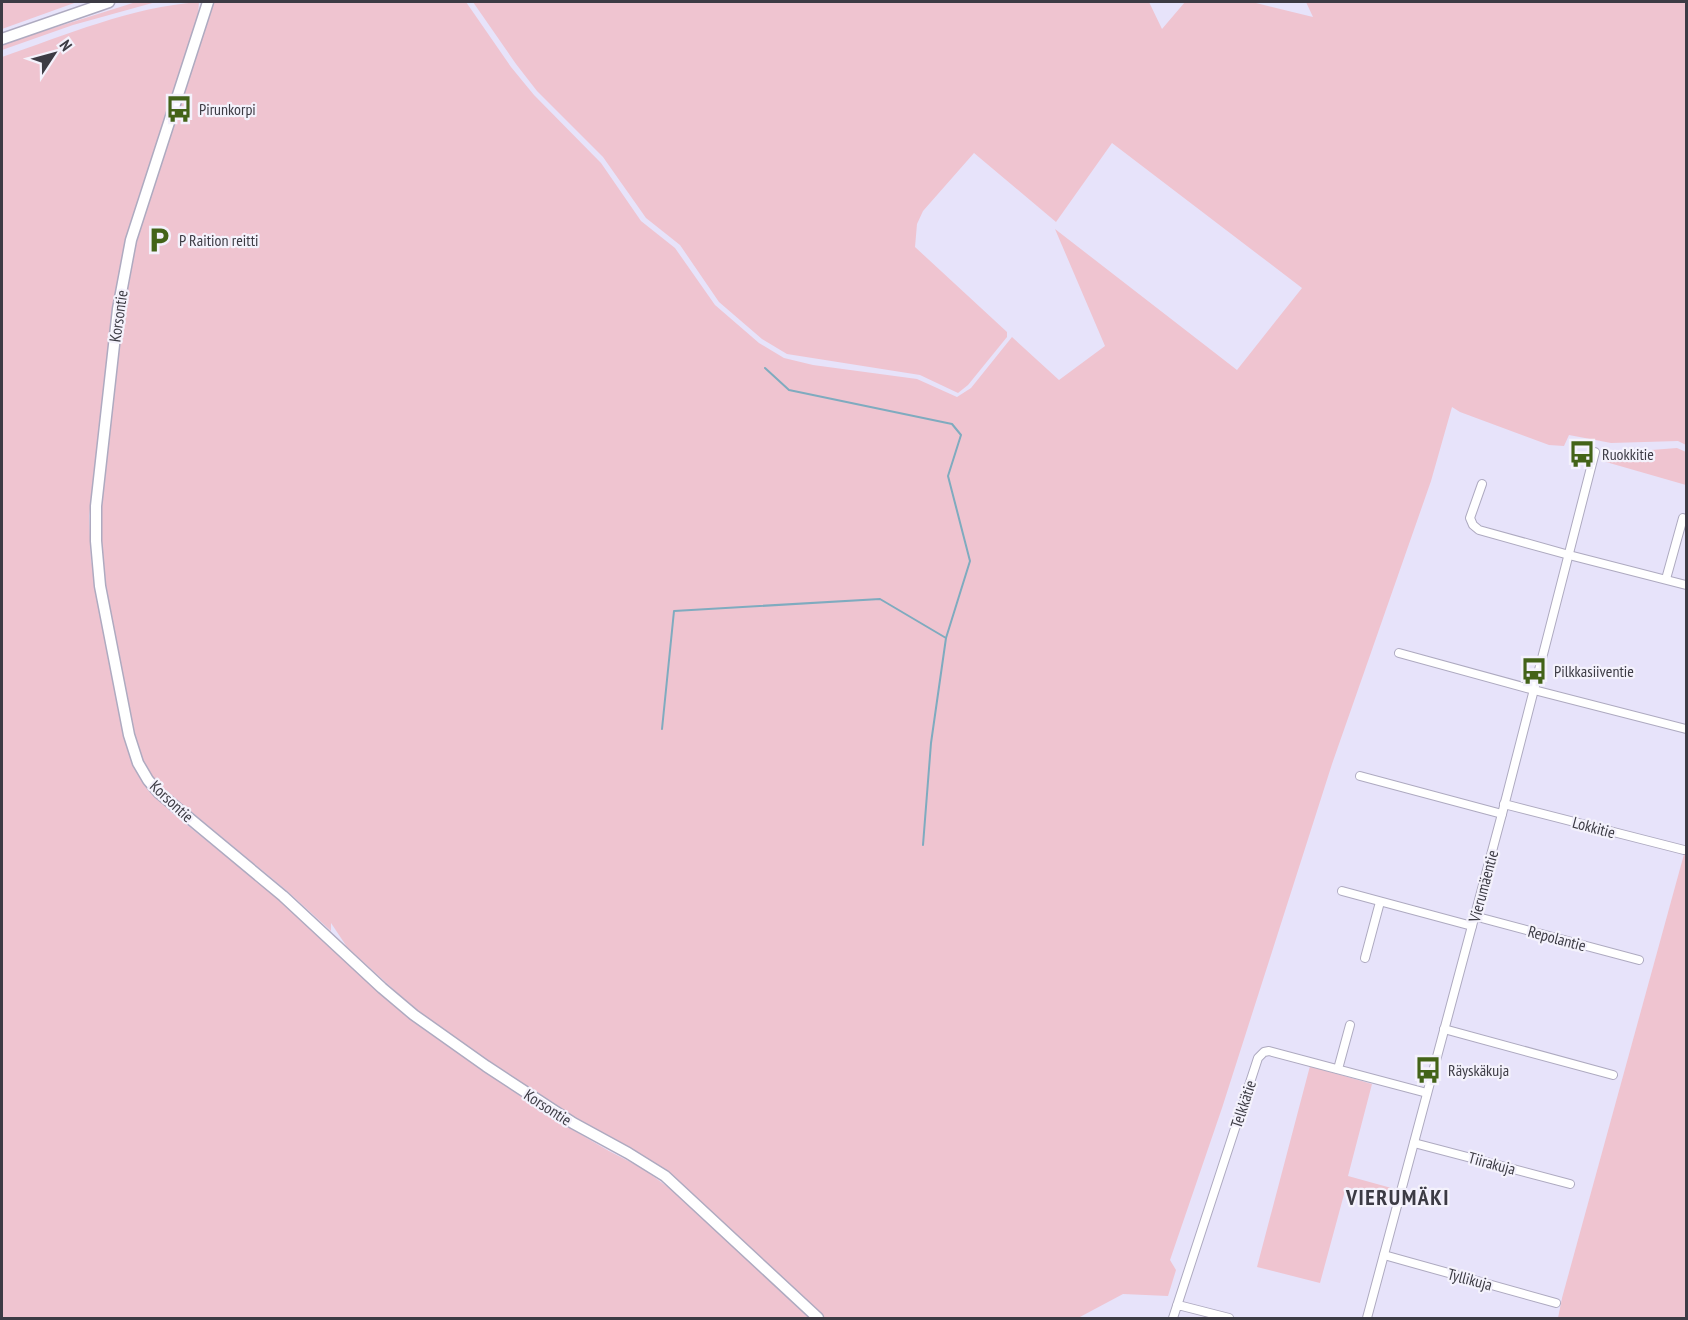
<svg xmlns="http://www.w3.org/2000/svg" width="1688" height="1320" font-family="'PT Sans Narrow',sans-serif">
<rect width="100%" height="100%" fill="#e7e3fa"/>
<g fill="#efc4d0">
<path d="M2,2h75l-75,27z"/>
<path d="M136,2h20l-83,23 -71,25v-4l7,-4z"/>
<path d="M199,2l-2,26 -67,212 -22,137 -19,139 2,44 41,202 11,19 28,31 105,85 146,131 67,47 72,48 48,28 33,17 34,25 135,125h-809v-1261c64,-22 129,-50 197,-55z"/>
<path d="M212,2h254l45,65 23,28 67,68 40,58 34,27 40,57 44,38 25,15 29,7 104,14 40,18 14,-9 41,-51 47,43 46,-34 -50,-117 182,141 65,-82 -190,-145 -56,79 -82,-69 -51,58 -6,13 -2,23 92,85v5l-39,48 -10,8 -38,-18 -133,-21 -25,-15 -43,-37 -39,-57 -34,-27 -43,-61 -66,-66 -21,-27 -43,-62h676l13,27 23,-27h67l61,15 -7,-15h380v443l-8,-4 -67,2 -42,-8 -5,11 -15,-1 -89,-33 -8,-5 -21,74 -99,283 -110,344 -52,152 6,10 -8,26 -45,-2 -45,24h-254l-128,-119 -83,-59 -82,-49 -115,-81 -69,-63 -16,-24v8l-45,-41 -99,-82 -23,-16 -20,-25 -10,-25 -30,-154 -5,-44 1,-38 11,-124 21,-141z"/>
<path d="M1677,448l9,4v33l-80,-23 7,-9z"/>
<path d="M1686,847v471h-128l4,-20z"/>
<path d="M1310,1066l62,18 -24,92 47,13 -2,11 -47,-13 -26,96 -63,-16z"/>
</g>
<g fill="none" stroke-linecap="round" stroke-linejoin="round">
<g stroke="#7fabbf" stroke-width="2">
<path d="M765,368l24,22 163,34 9,11 -13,41 22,85 -24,77 -15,105 -8,102"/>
<path d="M662,729l12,-118 206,-12 66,39"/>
</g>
<defs>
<g id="street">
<path d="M1482,484l-12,34 3,7 6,5 90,25 117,30"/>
<path d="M1666,579l17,-61"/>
<path d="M1399,653l135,37 152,39"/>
<path d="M1360,776l142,38"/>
<path d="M1504,804l180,46"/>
<path d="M1342,891l130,35"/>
<path d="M1474,916l165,44"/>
<path d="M1365,958l15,-56"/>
<path d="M1444,1029l169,46"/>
<path d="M1338,1069l12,-44"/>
<path d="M1414,1143l156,41"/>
<path d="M1384,1255l172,48"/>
<path d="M1177,1306h5l47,12"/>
<path d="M1173,1318l85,-260 6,-6 5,-1 158,42"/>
<path d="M1367,1318l135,-504 93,-362"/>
</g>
<g id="secondary">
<path d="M208,2l-77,238 -13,69 -22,197v35l4,45 29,149 9,28 10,17 11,13 124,103 99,92 32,27 72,51 87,57 55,30 37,23 153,142"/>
<path d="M2,39l107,-37"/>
</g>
</defs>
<use href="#street" stroke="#aeaac0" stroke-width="10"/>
<use href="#secondary" stroke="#aeaac0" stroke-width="13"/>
<use href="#street" stroke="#fff" stroke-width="8"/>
<use href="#secondary" stroke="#fff" stroke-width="10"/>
</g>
<defs>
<symbol id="bus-bare" viewBox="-9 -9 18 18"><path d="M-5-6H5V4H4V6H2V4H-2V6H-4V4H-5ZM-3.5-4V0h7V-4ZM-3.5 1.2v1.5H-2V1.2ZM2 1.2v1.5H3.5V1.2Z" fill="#436318" stroke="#f4f2fc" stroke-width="2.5" paint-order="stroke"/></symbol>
<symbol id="parking-bare" viewBox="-9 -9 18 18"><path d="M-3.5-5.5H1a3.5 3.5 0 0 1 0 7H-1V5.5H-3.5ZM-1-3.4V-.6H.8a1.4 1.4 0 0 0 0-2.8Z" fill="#436318" stroke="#f4f2fc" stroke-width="2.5" paint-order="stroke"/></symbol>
</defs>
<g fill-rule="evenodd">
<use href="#bus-bare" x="160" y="90" width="38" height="38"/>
<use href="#parking-bare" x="140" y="221" width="38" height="38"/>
<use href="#bus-bare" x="1563" y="435" width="38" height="38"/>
<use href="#bus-bare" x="1515" y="652" width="38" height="38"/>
<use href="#bus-bare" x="1409" y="1051" width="38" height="38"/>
</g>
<g text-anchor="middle" stroke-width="4.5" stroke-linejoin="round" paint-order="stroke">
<g font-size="16" fill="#3c3b44" stroke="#f4f2fc" text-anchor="start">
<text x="199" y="115">Pirunkorpi</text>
<text x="179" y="246">P Raition reitti</text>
<text x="1602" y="460">Ruokkitie</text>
<text x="1554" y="677">Pilkkasiiventie</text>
<text x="1448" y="1076">Räyskäkuja</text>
</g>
<g font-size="16" fill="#3c3b44" stroke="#f4f2fc">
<text transform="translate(118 316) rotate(-82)" y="6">Korsontie</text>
<text transform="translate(172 801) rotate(43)" y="6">Korsontie</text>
<text transform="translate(1594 827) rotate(15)" y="6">Lokkitie</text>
<text transform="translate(1483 886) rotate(-75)" y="6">Vierumäentie</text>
<text transform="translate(1557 938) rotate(15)" y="6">Repolantie</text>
<text transform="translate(1243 1104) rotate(-72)" y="6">Telkkätie</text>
<text transform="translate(548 1107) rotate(33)" y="6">Korsontie</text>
<text transform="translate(1492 1163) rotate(15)" y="6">Tiirakuja</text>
<text transform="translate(1470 1279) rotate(15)" y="6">Tyllikuja</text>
</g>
<g font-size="22" font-weight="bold" letter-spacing="1.5" fill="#3c3b44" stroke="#f4f2fc">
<text x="1398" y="1205">VIERUMÄKI</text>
</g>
</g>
<rect width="1688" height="1320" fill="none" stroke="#3c3b44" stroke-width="6"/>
<g transform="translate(54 54) rotate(54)" stroke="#f4f2fc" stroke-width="4.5" paint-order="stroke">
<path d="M0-4.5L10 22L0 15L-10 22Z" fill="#3c3b44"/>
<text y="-9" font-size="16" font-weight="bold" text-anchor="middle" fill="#3c3b44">N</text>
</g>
</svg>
